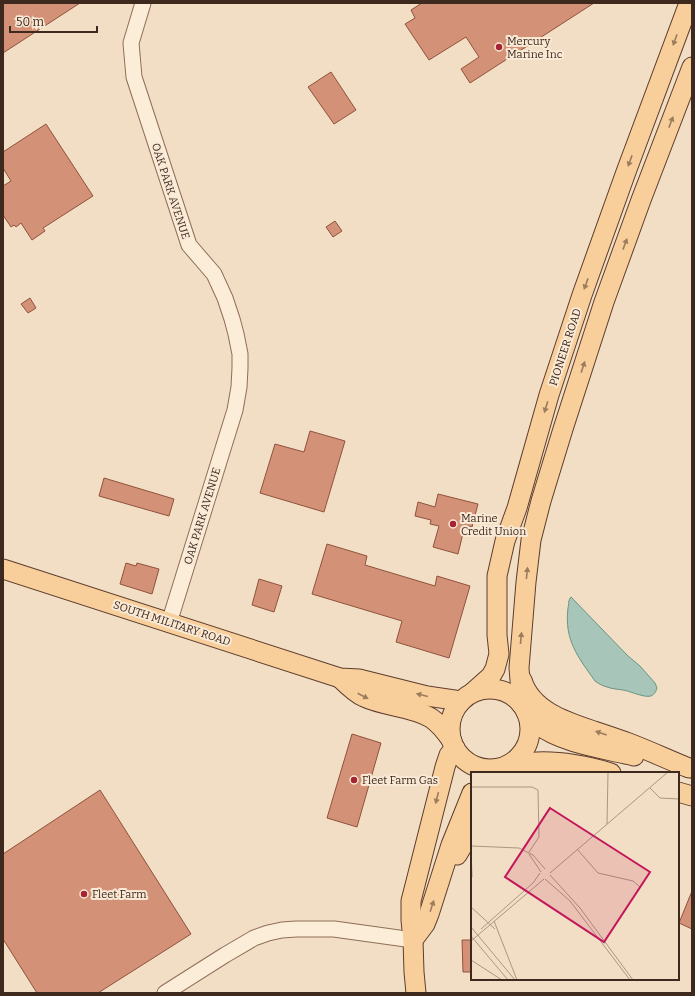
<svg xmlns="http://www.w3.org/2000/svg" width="695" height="996" font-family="Bitter,serif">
<rect width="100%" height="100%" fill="#f2dec4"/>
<path fill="#a7c5b8" stroke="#6c9585" d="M571,597l57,59 12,10 15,17 2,5c-1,3 -2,6 -6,8 -7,2 -21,-5 -28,-6 -6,-1 -11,-1 -16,-3 -4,-1 -8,-3 -12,-6 -17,-24 -31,-41 -27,-73 1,-4 0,-8 3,-11z"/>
<g fill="#d39177" stroke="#90523c">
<path d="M3,3h77l-77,50z"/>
<path d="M422,3h172l-124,80 -9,-14 18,-12 -13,-20 -37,23 -24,-36 10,-6 -4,-8z"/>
<path d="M331,72l25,38 -22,14 -26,-37z"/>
<path d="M46,124l47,72 -50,32 2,3 -13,9 -11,-17 -5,4 -2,-2 -3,2 -8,-12v-29l8,-5 -8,-13v-16z"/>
<path d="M335,221l7,10 -9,6 -7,-10z"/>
<path d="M30,298l6,10 -8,5 -7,-9z"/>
<path d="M310,431l35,10 -21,71 -64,-19 15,-49 29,8z"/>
<path d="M104,478l70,21 -5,17 -70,-20z"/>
<path d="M438,494l40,10 -6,23 -7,-2 -7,29 -25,-7 6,-21 -9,-2 1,-4 -16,-4 3,-14 17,5z"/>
<path d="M327,544l40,12 -2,9 70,21 2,-10 33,10 -21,72 -53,-16 6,-21 -90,-27z"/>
<path d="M126,563l10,3 1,-3 22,6 -7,25 -32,-10z"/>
<path d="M259,579l23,7 -8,26 -22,-7z"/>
<path d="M352,734l29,9 -24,84 -30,-9z"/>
<path d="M100,790l91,144 -93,59h-61l-34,-54v-85z"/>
<path d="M692,891v38l-13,-6z"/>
<path d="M462,940h10v32h-9z"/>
</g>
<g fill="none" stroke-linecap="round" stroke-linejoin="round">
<defs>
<g id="minor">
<path d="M143,3l-12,40 3,34 55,168 25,29 11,24 7,21 4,15 4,20v14l-1,19 -4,23 -66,213"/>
<path d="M165,993l60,-38 29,-17 14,-5 14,-3 14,-1h38l79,11"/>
</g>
<g id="major">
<path d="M3,569l337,109 19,1 68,17 34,5"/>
<path d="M340,678c7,7 15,15 24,19 21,10 47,9 67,21 9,6 15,14 21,23"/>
<path d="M522,680c9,31 45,42 72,51 12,4 24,8 35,12 21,8 40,17 60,25"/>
<circle cx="490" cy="729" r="40"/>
<path d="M473,692l18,-16 4,-7 4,-15 -2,-19v-59l8,-35 12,-33 32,-113 33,-100 44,-123 63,-169"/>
<path d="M522,705l-3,-37 7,-86 5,-42 10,-39 22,-72 41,-127 37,-102 51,-133"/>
<path d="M526,712c3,4 7,9 11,12 23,19 68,25 97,32"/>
<path d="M506,766c10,-2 21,-3 31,-4 24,-1 50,4 74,11"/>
<path d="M678,792l14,4"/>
<path d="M457,855l15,-25"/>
<path d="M413,940l12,-16 4,-10 22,-69 21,-52"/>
<path d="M416,993l-2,-21 -1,-32 -2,-20v-19l34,-134 4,-12 6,-7"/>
</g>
</defs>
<use href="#minor" stroke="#8f6e59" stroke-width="17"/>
<use href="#major" stroke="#5d3d2d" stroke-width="21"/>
<use href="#minor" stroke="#fcedd9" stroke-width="15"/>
<use href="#major" stroke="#f8ce9a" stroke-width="19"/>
</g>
<defs><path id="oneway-solid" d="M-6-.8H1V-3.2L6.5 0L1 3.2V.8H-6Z"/></defs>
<g fill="#9b7c5c">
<use href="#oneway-solid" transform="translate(675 40) rotate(110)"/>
<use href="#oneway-solid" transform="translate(671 122) rotate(-69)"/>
<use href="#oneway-solid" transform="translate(630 161) rotate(110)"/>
<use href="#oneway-solid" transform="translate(625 244) rotate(-70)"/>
<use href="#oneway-solid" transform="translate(586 284) rotate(110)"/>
<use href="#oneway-solid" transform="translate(583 367) rotate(-72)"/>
<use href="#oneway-solid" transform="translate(546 407) rotate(107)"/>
<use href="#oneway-solid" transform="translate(527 573) rotate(-84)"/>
<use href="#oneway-solid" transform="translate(521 638) rotate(-85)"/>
<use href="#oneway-solid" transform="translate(422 695) rotate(-166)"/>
<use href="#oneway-solid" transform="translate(363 696) rotate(28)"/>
<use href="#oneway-solid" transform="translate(601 733) rotate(-161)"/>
<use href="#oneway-solid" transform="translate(437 798) rotate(104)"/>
<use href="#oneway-solid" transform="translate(432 906) rotate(-72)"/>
</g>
<g fill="#a42335" stroke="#f9e9d5" stroke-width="1.5">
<circle cx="499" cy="47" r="4"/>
<circle cx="453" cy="524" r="4"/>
<circle cx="354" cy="780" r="4"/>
<circle cx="84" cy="894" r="4"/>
</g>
<g text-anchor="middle" stroke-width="4" stroke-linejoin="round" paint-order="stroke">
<g font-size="11" fill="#3e291e" stroke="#f9e9d5" text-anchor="start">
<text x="507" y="45">Mercury<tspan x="507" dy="13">Marine Inc</tspan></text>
<text x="461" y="522">Marine<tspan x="461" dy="13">Credit Union</tspan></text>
<text x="362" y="784">Fleet Farm Gas</text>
<text x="92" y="898">Fleet Farm</text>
</g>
<g font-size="11" fill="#3e291e" stroke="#f9e9d5">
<text transform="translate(171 191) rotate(72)" y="4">OAK PARK AVENUE</text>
<text transform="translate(565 347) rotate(-72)" y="4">PIONEER ROAD</text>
<text transform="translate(202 516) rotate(-73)" y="4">OAK PARK AVENUE</text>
<text transform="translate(172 623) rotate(18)" y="4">SOUTH MILITARY ROAD</text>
</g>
</g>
<g transform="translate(471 772)">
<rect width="208" height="208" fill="#f2dec4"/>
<path fill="none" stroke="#aa9682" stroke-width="1" d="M0,15h61l6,3 1,47 -10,15M179,16l10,10 19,1M136,52l1,-52M0,74l1,31M0,74l48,2 14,7 12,14M106,77l21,24 35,8 7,6M58,82l12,18M79,101l118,-101M79,103l30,33 53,72M74,107l25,22 60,79M0,135l24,22M23,149l23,59M0,155l44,53M10,157l52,-46 7,-10M0,164l37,44M0,169l73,-62M0,188l31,20"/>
<path fill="#c2185b" fill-opacity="0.15" stroke="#c2185b" stroke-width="2" d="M79,36l100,64 -46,70 -99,-65z"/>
<rect width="208" height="208" fill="none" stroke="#3e291e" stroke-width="2"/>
</g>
<rect width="695" height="996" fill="none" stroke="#3e291e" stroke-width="8"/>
<path d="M10 26v6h87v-6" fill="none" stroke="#3e291e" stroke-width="2"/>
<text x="16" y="26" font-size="12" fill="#3e291e" stroke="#f9e9d5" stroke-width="3" paint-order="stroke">50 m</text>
</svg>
